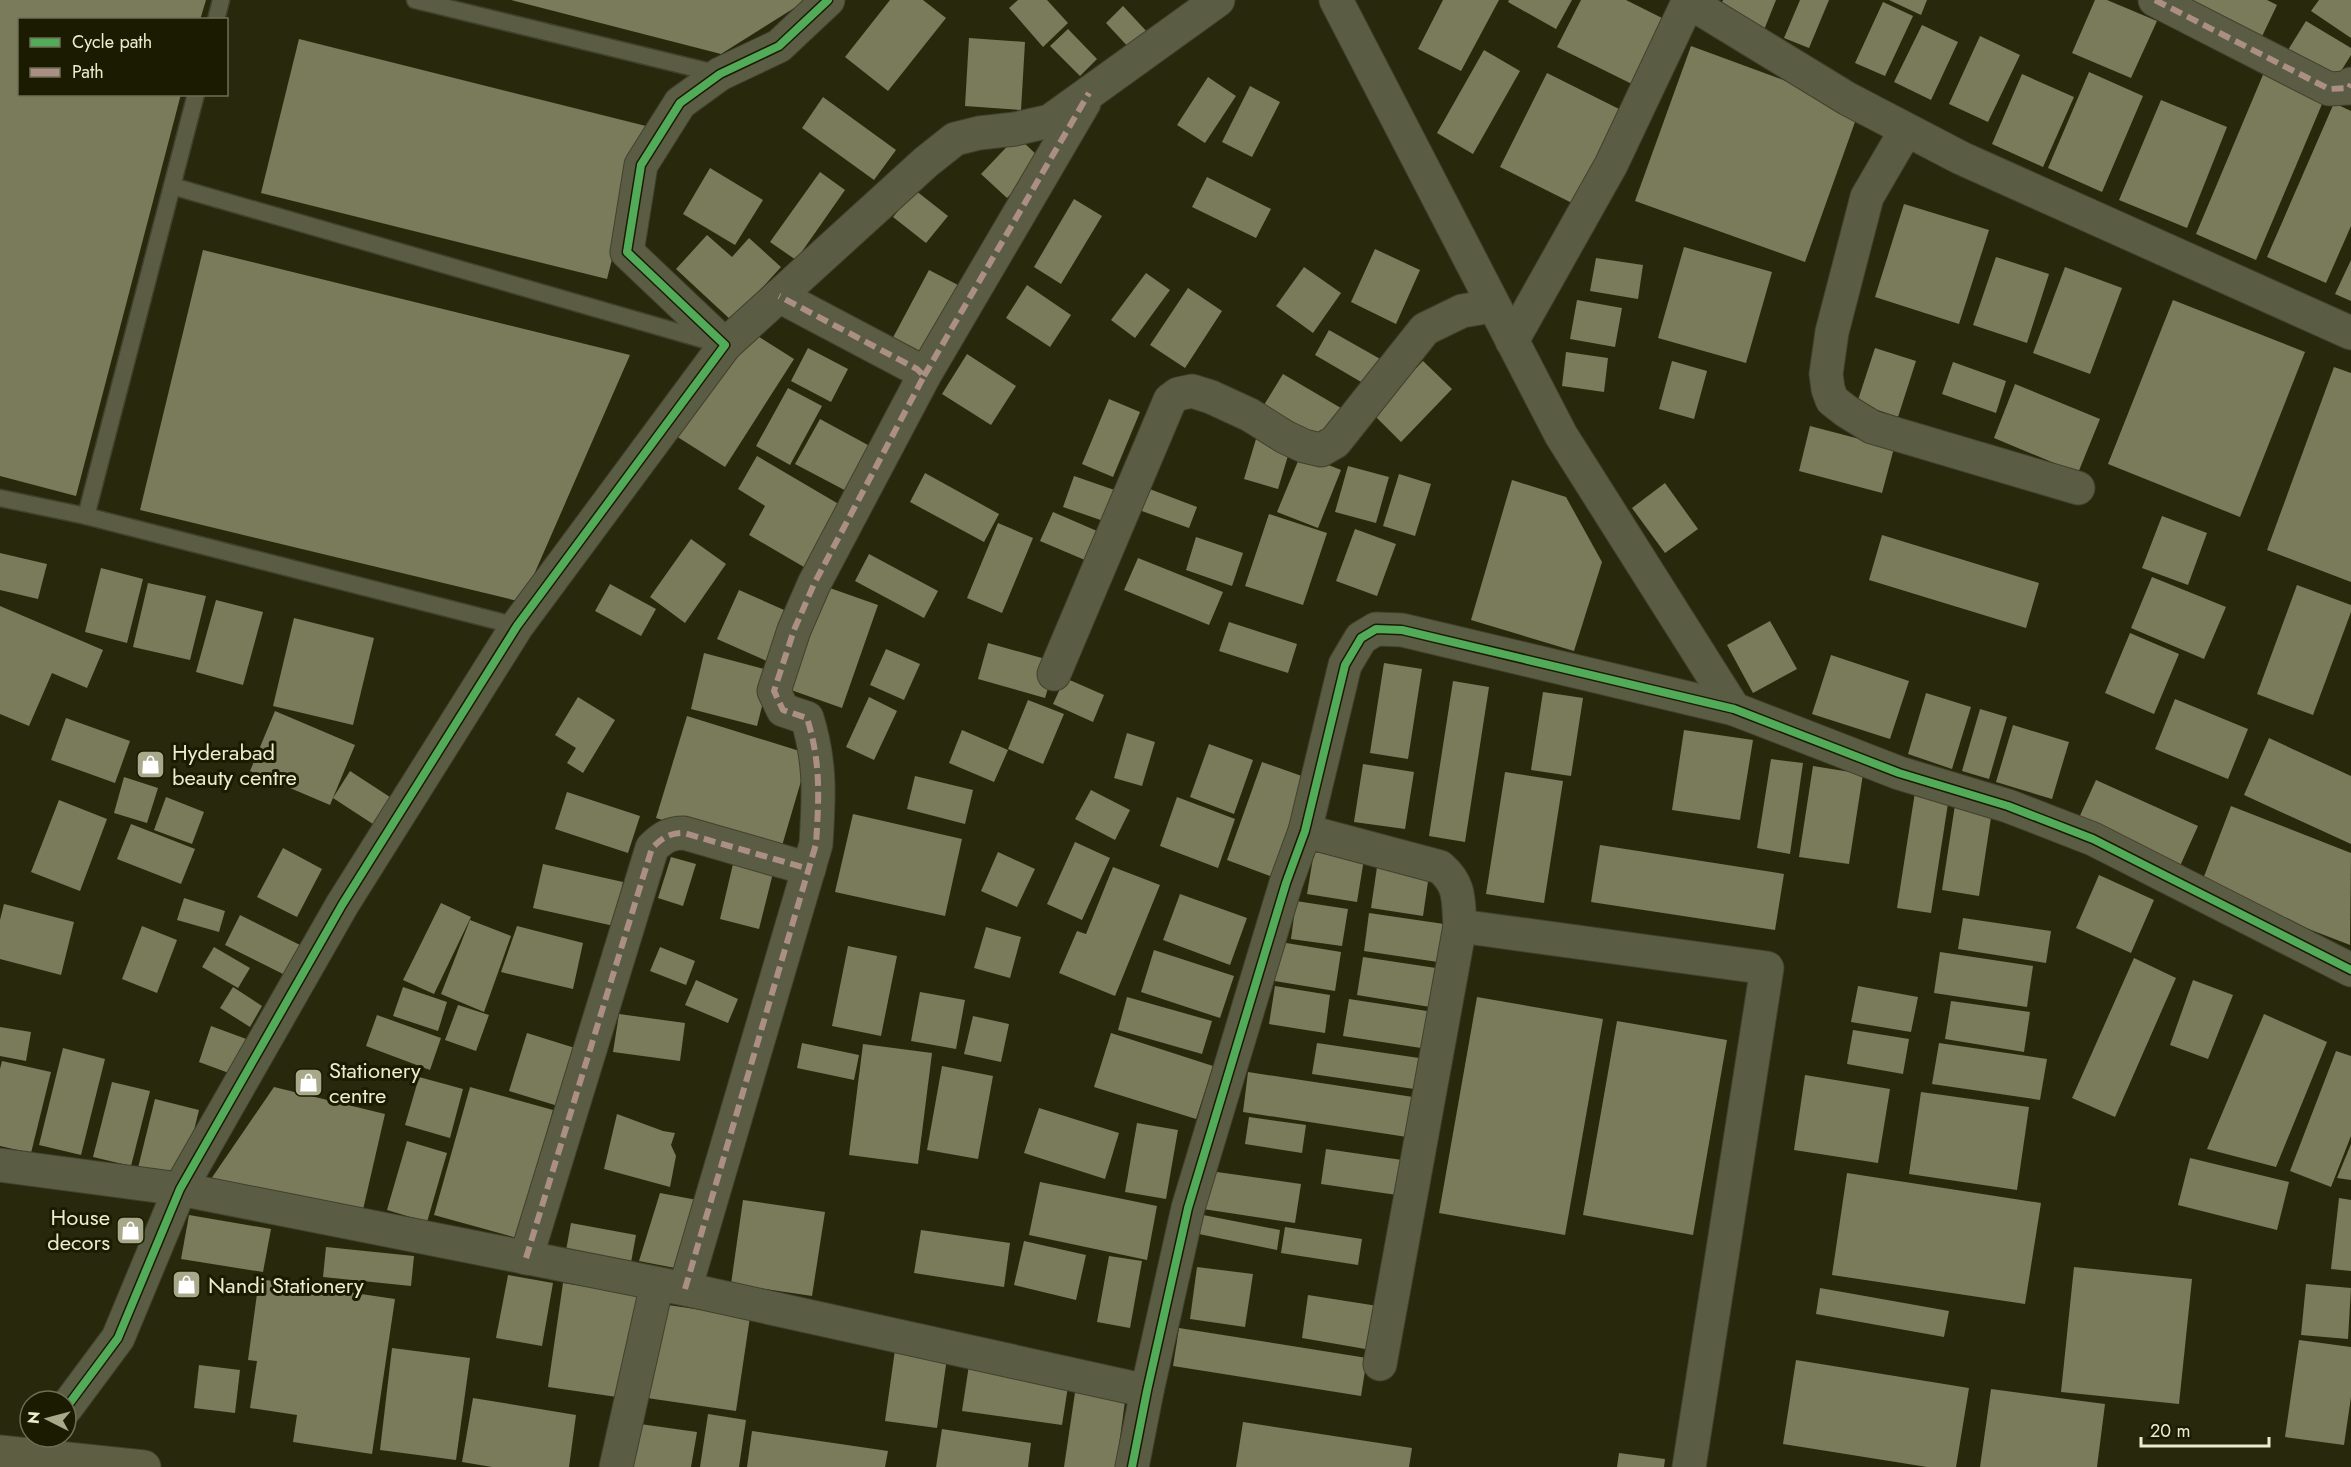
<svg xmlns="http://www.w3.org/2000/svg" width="2351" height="1467" font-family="Jost,sans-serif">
<rect width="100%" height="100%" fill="#28280d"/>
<g fill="#7a7b5b">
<path d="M0,0h206l-6,20h-180v74h161l-105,402 -76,-20z"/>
<path d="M511,0h296l-86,54z"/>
<path d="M890,0h33l23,18 -58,73 -43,-34z"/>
<path d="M1018,0h29l21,23 -25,24 -34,-39z"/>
<path d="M1443,0h56l-38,71 -43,-22z"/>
<path d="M1509,0h63l-16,29 -48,-27z"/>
<path d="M1581,0h45l44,22 -32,65 -81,-40z"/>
<path d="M1723,0h53l-12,30 -46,-18z"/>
<path d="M1800,0h29l-20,48 -25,-10z"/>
<path d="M1889,0h38l-6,15z"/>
<path d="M2095,0h12l50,21 -26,57 -59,-25z"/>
<path d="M2178,0h89l10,5 -21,44z"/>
<path d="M2319,0h32v38l-40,-27z"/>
<path d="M1883,2l30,14 -28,60 -30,-13z"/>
<path d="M1123,6l26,28 -17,17 -26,-28z"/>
<path d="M2306,21l45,27v7l-15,24 -48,-29z"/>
<path d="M1922,25l36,17 -27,58 -37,-18z"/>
<path d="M1068,29l29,30 -17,17 -30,-30z"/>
<path d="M1980,36l40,19 -32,67 -39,-18z"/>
<path d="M969,38l56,4 -4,68 -56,-4z"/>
<path d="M299,39l347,87 -39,153 -346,-86z"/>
<path d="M1691,46l169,62 -55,154 -170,-61z"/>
<path d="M1484,50l36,21 -47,83 -36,-21z"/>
<path d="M2265,70l60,27 -69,163 -60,-26z"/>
<path d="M2089,72l54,24 -41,96 -54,-24z"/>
<path d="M1547,73l82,41 -47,94 -82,-41z"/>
<path d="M2022,74l52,23 -31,70 -51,-23z"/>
<path d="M1208,77l28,19 -31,47 -28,-18z"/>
<path d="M1250,86l30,16 -28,55 -30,-15z"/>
<path d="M823,97l73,53 -22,30 -72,-52z"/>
<path d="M2161,100l66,27 -40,101 -68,-28z"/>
<path d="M2334,103l17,8v115l-25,57 -59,-26z"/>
<path d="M1017,136l26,25 -36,37 -26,-24z"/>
<path d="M710,168l53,32 -28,45 -52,-31z"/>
<path d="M820,172l25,18 -49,70 -26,-18z"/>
<path d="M1207,177l64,32 -15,29 -64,-31z"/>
<path d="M915,190l33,26 -22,27 -33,-26z"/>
<path d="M1074,199l28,17 -41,68 -27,-17z"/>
<path d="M1904,204l85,26 -30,94 -84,-27z"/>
<path d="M707,235l25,22 17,-19 32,29 -49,54 -56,-52z"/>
<path d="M1684,247l88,25 -26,91 -88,-25z"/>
<path d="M1375,249l45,21 -24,54 -45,-22z"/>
<path d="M203,250l427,105 -108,247 -382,-92z"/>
<path d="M1996,257l53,17 -22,69 -54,-18z"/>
<path d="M1596,258l47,7 -5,34 -48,-8z"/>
<path d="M2351,260v41l-16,-7z"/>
<path d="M1304,267l37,26 -28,40 -37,-27z"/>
<path d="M2065,267l57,21 -32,86 -57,-21z"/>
<path d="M929,270l29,15 -40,75 -29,-15z"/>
<path d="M1146,273l24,17 -35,48 -24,-18z"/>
<path d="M1027,285l44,30 -21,32 -44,-29z"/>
<path d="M1188,288l34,23 -37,57 -35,-23z"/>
<path d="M1577,300l45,8 -7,39 -45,-8z"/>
<path d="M2173,300l132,52 -65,165 -132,-53z"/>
<path d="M745,328l49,31 -69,108 -49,-31z"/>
<path d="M1329,330l53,30 -14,26 -53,-31z"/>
<path d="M808,348l40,21 -17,33 -40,-21z"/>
<path d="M1875,348l41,13 -18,56 -41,-14z"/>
<path d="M1566,352l42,6 -4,34 -42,-6z"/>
<path d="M967,354l49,32 -25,39 -49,-31z"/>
<path d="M1423,361l29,28 -51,53 -29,-29z"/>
<path d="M1672,361l35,10 -13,48 -35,-10z"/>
<path d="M1953,362l53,19 -10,32 -54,-19z"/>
<path d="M2334,367l17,6v209l-84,-32z"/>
<path d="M1283,374l63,37 -18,31 -64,-37z"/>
<path d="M2015,384l85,35 -22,54 -84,-35z"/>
<path d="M788,388l34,18 -32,59 -34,-19z"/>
<path d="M1109,399l31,13 -27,65 -31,-13z"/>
<path d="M820,419l59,32 -27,43 -57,-30z"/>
<path d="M1810,426l84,22 -12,45 -83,-22z"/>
<path d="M1256,439l34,10 -12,40 -34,-10z"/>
<path d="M1301,454l40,16 -23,58 -41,-16z"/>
<path d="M757,456l85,50 -33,64 -60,-35 16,-29 -27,-17z"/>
<path d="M1348,466l41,11 -13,46 -41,-11z"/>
<path d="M925,473l74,41 -15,28 -74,-40z"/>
<path d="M1399,474l32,10 -16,52 -32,-10z"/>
<path d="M1074,476l52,18 -11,31 -52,-18z"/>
<path d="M1512,480l54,17 36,65 -28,89 -103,-31z"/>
<path d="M1665,483l33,46 -33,24 -33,-45z"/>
<path d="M1147,488l50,19 -8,21 -50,-18z"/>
<path d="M1053,512l51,22 -12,29 -52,-22z"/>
<path d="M1269,514l58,19 -24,72 -58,-19z"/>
<path d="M2162,516l45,17 -19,52 -46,-17z"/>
<path d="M998,523l35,15 -31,75 -35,-15z"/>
<path d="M1355,529l41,15 -19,52 -41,-15z"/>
<path d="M1882,535l157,48 -13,45 -157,-48z"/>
<path d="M1196,537l47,16 -11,33 -46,-16z"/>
<path d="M691,539l35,25 -41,59 -35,-26z"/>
<path d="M0,553l47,11 -9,35 -38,-9z"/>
<path d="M869,554l69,37 -14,27 -69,-37z"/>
<path d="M1138,558l85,34 -14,33 -85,-35z"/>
<path d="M101,568l42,11 -16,64 -42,-11z"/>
<path d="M2152,577l74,30 -22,52 -73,-31z"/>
<path d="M148,583l58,13 -16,64 -57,-13z"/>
<path d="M610,584l46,25 -15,27 -46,-25z"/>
<path d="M2297,585l54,20v7l-38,103 -56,-21z"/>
<path d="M827,587l51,18 -36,103 -51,-18z"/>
<path d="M739,590l52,23 -22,49 -52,-23z"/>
<path d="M216,600l47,12 -20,73 -47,-13z"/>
<path d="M0,606l103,44 -16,38 -35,-15 -23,53 -29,-12z"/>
<path d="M294,618l80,20 -21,87 -80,-19z"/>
<path d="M1770,621l27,48 -44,24 -26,-48z"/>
<path d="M1229,622l68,22 -9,29 -69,-22z"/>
<path d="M2130,633l49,21 -25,60 -49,-21z"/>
<path d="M988,643l68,19 -11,36 -67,-19z"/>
<path d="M886,649l34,15 -16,36 -34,-15z"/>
<path d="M704,653l67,18 -14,55 -66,-17z"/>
<path d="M1831,655l78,26 -19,58 -78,-25z"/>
<path d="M1384,663l38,6 -14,90 -38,-6z"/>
<path d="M1065,678l39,17 -11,27 -40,-18z"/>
<path d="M1453,681l36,6 -24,155 -36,-6z"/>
<path d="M1543,692l40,6 -12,78 -40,-6z"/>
<path d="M1926,693l45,14 -19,62 -44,-15z"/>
<path d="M578,697l37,23 -32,53 -16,-10 9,-15 -21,-13z"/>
<path d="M869,697l28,14 -23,49 -28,-13z"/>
<path d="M2175,699l73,30 -20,50 -73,-30z"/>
<path d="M1028,700l36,14 -21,50 -35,-15z"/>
<path d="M1980,709l27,8 -18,62 -27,-8z"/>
<path d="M275,711l80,34 -25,60 -80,-34z"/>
<path d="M687,716l122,38 -30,102 -123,-38z"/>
<path d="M66,718l64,23 -15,42 -64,-23z"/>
<path d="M2013,725l56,17 -17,57 -56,-17z"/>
<path d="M962,730l46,20 -14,32 -45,-19z"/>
<path d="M1684,730l69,10 -13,80 -68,-10z"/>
<path d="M1127,733l28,9 -13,44 -28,-8z"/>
<path d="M2269,738l82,38v68l-107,-49z"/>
<path d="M1209,744l44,16 -19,54 -44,-17z"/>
<path d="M1771,759l32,4 -13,91 -33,-6z"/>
<path d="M1262,762l51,18 -35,99 -51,-19z"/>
<path d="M1363,764l51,8 -9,57 -51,-7z"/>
<path d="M1813,766l50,8 -14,90 -50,-7z"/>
<path d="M350,771l46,30 -17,27 -46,-30z"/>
<path d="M1505,772l58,9 -19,122 -58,-9z"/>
<path d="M915,776l58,14 -8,34 -58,-15z"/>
<path d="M124,777l34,11 -11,35 -33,-10z"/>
<path d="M2096,780l102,46 -18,40 -102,-46z"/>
<path d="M1091,790l39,20 -15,30 -40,-21z"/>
<path d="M567,792l73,24 -12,37 -73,-24z"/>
<path d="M1915,792l34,5 -18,116 -34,-5z"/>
<path d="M166,797l38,15 -12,32 -38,-14z"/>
<path d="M1177,797l58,22 -17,49 -58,-22z"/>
<path d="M59,800l48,19 -27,72 -49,-19z"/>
<path d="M1955,805l37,6 -13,85 -37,-6z"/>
<path d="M2231,806l120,47 -1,92 -150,-58z"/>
<path d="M853,814l109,25 -17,77 -110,-24z"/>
<path d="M131,824l64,25 -14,35 -64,-25z"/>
<path d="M1075,842l35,16 -28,62 -35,-16z"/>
<path d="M1600,845l184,29 -9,56 -184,-28z"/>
<path d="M283,848l39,21 -25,48 -40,-20z"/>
<path d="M998,852l37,17 -18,38 -36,-16z"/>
<path d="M1314,852l50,7 -7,43 -50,-8z"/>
<path d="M671,857l25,7 -13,42 -25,-8z"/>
<path d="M1378,860l52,8 -7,48 -52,-8z"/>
<path d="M543,864l80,18 -9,44 -81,-18z"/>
<path d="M733,864l40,9 -14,56 -39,-10z"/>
<path d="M1113,867l47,18 -45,111 -56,-23 18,-42 9,3z"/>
<path d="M2099,875l55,25 -23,53 -55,-25z"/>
<path d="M1180,894l67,24 -17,47 -67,-25z"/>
<path d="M184,898l41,13 -6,21 -42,-12z"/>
<path d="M1296,901l52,8 -6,37 -51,-7z"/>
<path d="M441,903l30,14 -37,77 -31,-14z"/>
<path d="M4,904l70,18 -13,53 -61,-16v-39z"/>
<path d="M1369,913l75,11 -6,38 -74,-11z"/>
<path d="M240,915l62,31 -15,30 -62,-31z"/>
<path d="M1963,918l88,13 -5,32 -88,-14z"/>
<path d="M470,920l41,16 -27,76 -43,-18z"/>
<path d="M142,926l35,14 -20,53 -35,-14z"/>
<path d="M517,926l66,17 -10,46 -72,-17z"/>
<path d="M986,927l35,10 -11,41 -36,-10z"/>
<path d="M1274,941l67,11 -6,39 -66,-11z"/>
<path d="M848,946l49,10 -16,80 -49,-10z"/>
<path d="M214,947l36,21 -12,20 -36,-21z"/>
<path d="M660,947l35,14 -9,24 -36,-14z"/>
<path d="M1154,950l80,26 -14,42 -79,-26z"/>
<path d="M1940,952l93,14 -6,41 -93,-14z"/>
<path d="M1363,957l73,11 -6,39 -73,-12z"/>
<path d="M2134,958l42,20 -61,139 -43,-19z"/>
<path d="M696,980l42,19 -10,24 -43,-18z"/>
<path d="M2193,980l40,15 -25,64 -38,-14z"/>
<path d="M1275,986l55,9 -5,38 -56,-9z"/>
<path d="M1858,986l60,11 -7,35 -60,-10z"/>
<path d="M233,987l29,19 -12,21 -30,-19z"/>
<path d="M403,987l44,15 -9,29 -45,-15z"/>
<path d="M920,992l45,8 -9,49 -45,-8z"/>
<path d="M1127,997l85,24 -10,33 -84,-24z"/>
<path d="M1477,997l126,22 -38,216 -126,-22z"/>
<path d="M1349,999l91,14 -6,37 -91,-14z"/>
<path d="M1951,1001l79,11 -6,40 -79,-13z"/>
<path d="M458,1005l31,10 -13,36 -31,-11z"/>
<path d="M619,1014l66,9 -5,38 -67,-9z"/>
<path d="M2264,1014l63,28 -51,125 -69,-18z"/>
<path d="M377,1015l64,23 -11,32 -64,-24z"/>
<path d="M973,1016l36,8 -8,38 -37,-8z"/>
<path d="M1617,1021l110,19 -34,195 -110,-20z"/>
<path d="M211,1026l38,14 -12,36 -38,-14z"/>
<path d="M0,1027l31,5 -5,29 -26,-5z"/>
<path d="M1853,1030l56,9 -6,35 -56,-10z"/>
<path d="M527,1033l48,15 -17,58 -49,-15z"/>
<path d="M1111,1033l102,33 -17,53 -102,-32z"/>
<path d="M802,1043l57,12 -5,25 -57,-12z"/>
<path d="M1317,1043l102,15 -5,31 -102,-15z"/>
<path d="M1939,1043l108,16 -7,41 -108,-16z"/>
<path d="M863,1044l69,9 -14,111 -69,-9z"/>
<path d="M63,1048l42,11 -24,96 -42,-10z"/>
<path d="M2336,1051l15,5v80l-20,51 -41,-16z"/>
<path d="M2,1061l49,11 -20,81 -31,-7v-77z"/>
<path d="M942,1066l51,10 -15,83 -51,-9z"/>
<path d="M1248,1072l165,25 -6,40 -164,-25z"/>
<path d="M1805,1075l85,14 -12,74 -84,-13z"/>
<path d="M419,1077l44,12 -13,49 -45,-13z"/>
<path d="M112,1082l38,9 -19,75 -38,-9z"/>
<path d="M274,1087l111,27 -23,100 -151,-35z"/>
<path d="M470,1087l83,23 -36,128 -83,-23z"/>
<path d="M1921,1092l108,15 -12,83 -108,-16z"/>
<path d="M155,1099l44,11 -17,69 -44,-11z"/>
<path d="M1039,1108l80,25 -14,46 -81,-26z"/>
<path d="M617,1114l46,17 12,2 -4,12 5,11 -6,31 -66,-18z"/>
<path d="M1249,1117l57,8 -4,28 -57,-9z"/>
<path d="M1137,1123l41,7 -12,69 -41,-7z"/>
<path d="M407,1141l40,12 -20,69 -40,-12z"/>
<path d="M2351,1144v36l-14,-2z"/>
<path d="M1326,1149l83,12 -5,35 -83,-12z"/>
<path d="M2190,1158l99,24 -12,48 -99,-25z"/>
<path d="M1210,1171l91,13 -6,39 -92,-14z"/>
<path d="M1847,1173l194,30 -16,101 -193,-29z"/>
<path d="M1040,1182l117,24 -10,54 -118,-25z"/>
<path d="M660,1193l37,7 -17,69 -41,-8z"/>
<path d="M2339,1198l12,2v71l-20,-2z"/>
<path d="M743,1200l82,12 -13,84 -81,-12z"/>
<path d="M1198,1214l82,16 -3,20 -83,-17z"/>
<path d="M189,1215l82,14 -8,43 -82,-13z"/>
<path d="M571,1223l65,12 -6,33 -65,-12z"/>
<path d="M1285,1227l77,12 -4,26 -77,-12z"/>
<path d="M921,1230l89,13 -6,44 -90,-14z"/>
<path d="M1024,1241l62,14 -10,45 -62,-15z"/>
<path d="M326,1247l88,9 -3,30 -88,-9z"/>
<path d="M1109,1256l33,5 -12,67 -33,-6z"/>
<path d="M1197,1267l56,7 -8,53 -55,-8z"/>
<path d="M2074,1267l118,12 -13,125 -118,-12z"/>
<path d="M508,1275l45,8 -11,63 -46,-8z"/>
<path d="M259,1279l136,20 -23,155 -79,-12 4,-27 -47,-7 7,-47 -9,-1z"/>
<path d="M563,1283l76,12 -15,103 -76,-11z"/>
<path d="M2306,1284l45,4 -3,51 -47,-4z"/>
<path d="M1820,1288l129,23 -5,26 -128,-23z"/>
<path d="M1308,1295l76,12 -7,44 -75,-13z"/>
<path d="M661,1304l89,13 -14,94 -89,-13z"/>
<path d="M1179,1328l188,30 -6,38 -188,-30z"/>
<path d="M2299,1340l52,7v50l-7,48 -59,-8z"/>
<path d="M392,1348l78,10 -14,102 -76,-10z"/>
<path d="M895,1350l52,8 -10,70 -52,-7z"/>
<path d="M1796,1360l173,28 -13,79h-29l-144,-23z"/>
<path d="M199,1365l41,5 -5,43 -41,-5z"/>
<path d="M969,1365l100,15 -7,45 -100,-14z"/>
<path d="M1076,1386l50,8 -10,73h-52z"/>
<path d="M1991,1389l114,15 -8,63h-117z"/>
<path d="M473,1398l103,17 -7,52h-77l-30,-5z"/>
<path d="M708,1414l38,6 -7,47h-39z"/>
<path d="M1243,1422l169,26 -3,19h-173z"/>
<path d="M633,1423l64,9 -6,35h-64z"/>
<path d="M942,1429l89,14 -3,24h-92z"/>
<path d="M752,1431l136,20 -3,16h-138z"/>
<path d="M1619,1453l46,6 -1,8h-47z"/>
</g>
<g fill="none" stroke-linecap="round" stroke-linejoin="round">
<defs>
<g id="service">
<path d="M415,0l304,74"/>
<path d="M216,20l5,-20"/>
<path d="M172,186l540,156"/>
<path d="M0,498l86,18 431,110"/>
<path d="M86,516l110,-422"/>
</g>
<g id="minor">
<path d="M1336,0l225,435 173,274"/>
<path d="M2155,0l174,89 20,-1 2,-4"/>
<path d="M1689,2l159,97 113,59 390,175"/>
<path d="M1906,130l-39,67 -35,135 -6,42 2,15 4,11 14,11 26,16 206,61"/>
<path d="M1512,341l99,-176 78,-165"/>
<path d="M725,345l201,-183 29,-23 24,-6 36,-4 35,-8 168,-121"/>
<path d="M924,376l160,-273"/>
<path d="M1054,674l116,-274 8,-6 14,-3 19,6 39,18 35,22 19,9 17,4 14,-8 90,-113 37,-18 30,-5"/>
<path d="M1305,831l135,36c21,18 18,33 20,59"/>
<path d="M0,1165l180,24 505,100 462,102"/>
<path d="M526,1258l126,-410c10,-10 17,-15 32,-15l125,36"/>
<path d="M685,1289l131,-445c3,-47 5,-81 -9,-126l-24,-8 -9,-19 20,-61 20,-46 110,-208 -7,-7 -138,-73"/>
<path d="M1380,1364l80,-438 307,42 -78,499"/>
<path d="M616,1467l41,-183"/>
<path d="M1132,1467l15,-76 41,-183 98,-325 19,-52 40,-166 16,-27 15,-9 26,1 332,79 165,64 109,33 85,33 258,131"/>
</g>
<path id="tertiary" d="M66,1408l52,-70 62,-149 162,-284 175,-279 208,-281 -98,-93 14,-87 39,-62 40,-29 59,-28 49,-46"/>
<path id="trunk" d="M0,1452l144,15"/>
</defs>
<use href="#service" stroke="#41422e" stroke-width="19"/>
<use href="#minor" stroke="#41422e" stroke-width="35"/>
<use href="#tertiary" stroke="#41422e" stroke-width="35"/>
<use href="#trunk" stroke="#41422e" stroke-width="35"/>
<use href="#service" stroke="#5b5c44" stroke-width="16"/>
<use href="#minor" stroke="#5b5c44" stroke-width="33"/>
<use href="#tertiary" stroke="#5b5c44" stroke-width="33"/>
<use href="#trunk" stroke="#5e5e42" stroke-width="33"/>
<g stroke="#ac8f84" stroke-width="6" stroke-dasharray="12 6" stroke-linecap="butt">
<path d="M2155,0l174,89 20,-1 2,-4"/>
<path d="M924,376l165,-283"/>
<path d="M526,1258l126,-410c10,-10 17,-15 32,-15l125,36"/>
<path d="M685,1289l131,-445c3,-47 5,-81 -9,-126l-24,-8 -9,-19 20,-61 20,-46 110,-208 -7,-7 -138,-73"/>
</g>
<defs>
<g id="cycleway">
<path d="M66,1408l52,-70 62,-149 162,-284 175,-279 208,-281 -98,-93 14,-87 39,-62 40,-29 59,-28 49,-46"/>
<path d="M1132,1467l15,-76 41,-183 98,-325 19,-52 40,-166 16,-27 15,-9 26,1 332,79 165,64 109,33 85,33 258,131"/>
</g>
</defs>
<use href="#cycleway" stroke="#1b1b02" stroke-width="11"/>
<use href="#cycleway" stroke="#51ab58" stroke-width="8"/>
</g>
<defs>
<symbol id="shop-square" viewBox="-11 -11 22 22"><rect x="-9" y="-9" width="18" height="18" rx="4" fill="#a7a98a" stroke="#1b1b02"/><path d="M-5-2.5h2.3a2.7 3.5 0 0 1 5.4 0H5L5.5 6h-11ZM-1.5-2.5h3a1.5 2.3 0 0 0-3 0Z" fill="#fff"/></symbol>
</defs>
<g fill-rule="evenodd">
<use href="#shop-square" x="134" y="748" width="33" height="33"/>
<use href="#shop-square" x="292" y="1066" width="33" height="33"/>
<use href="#shop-square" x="114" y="1214" width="33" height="33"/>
<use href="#shop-square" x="170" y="1268" width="33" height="33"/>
</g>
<g text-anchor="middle" stroke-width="6" stroke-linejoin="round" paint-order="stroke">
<g font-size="22" fill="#ebeecd" stroke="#1b1b02" text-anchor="start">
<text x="172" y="760">Hyderabad<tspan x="172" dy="25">beauty centre</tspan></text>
<text x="329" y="1078">Stationery<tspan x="329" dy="25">centre</tspan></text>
<text x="110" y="1225" text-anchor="end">House<tspan x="110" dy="25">decors</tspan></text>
<text x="208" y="1293">Nandi Stationery</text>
</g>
</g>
<rect x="18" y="18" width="210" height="78" fill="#1b1b02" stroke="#6e6f53" stroke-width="1.5"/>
<rect x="30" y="38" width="30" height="9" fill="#51ab58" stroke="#6e6f53" stroke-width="1.5"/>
<text x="72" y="48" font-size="18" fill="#ebeecd">Cycle path</text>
<rect x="30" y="68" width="30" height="9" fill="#ac8f84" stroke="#6e6f53" stroke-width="1.5"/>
<text x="72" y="78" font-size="18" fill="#ebeecd">Path</text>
<g transform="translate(48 1419) rotate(276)"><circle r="28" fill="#1b1b02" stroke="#6e6f53" stroke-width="1.5"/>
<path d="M0-4.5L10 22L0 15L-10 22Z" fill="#a7a98a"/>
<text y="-9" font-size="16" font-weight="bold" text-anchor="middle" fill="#ebeecd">N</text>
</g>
<path d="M2141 1437v9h128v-9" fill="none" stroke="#ebeecd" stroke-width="3"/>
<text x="2150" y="1437" font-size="18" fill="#ebeecd" stroke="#1b1b02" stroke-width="4.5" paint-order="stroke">20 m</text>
</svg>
